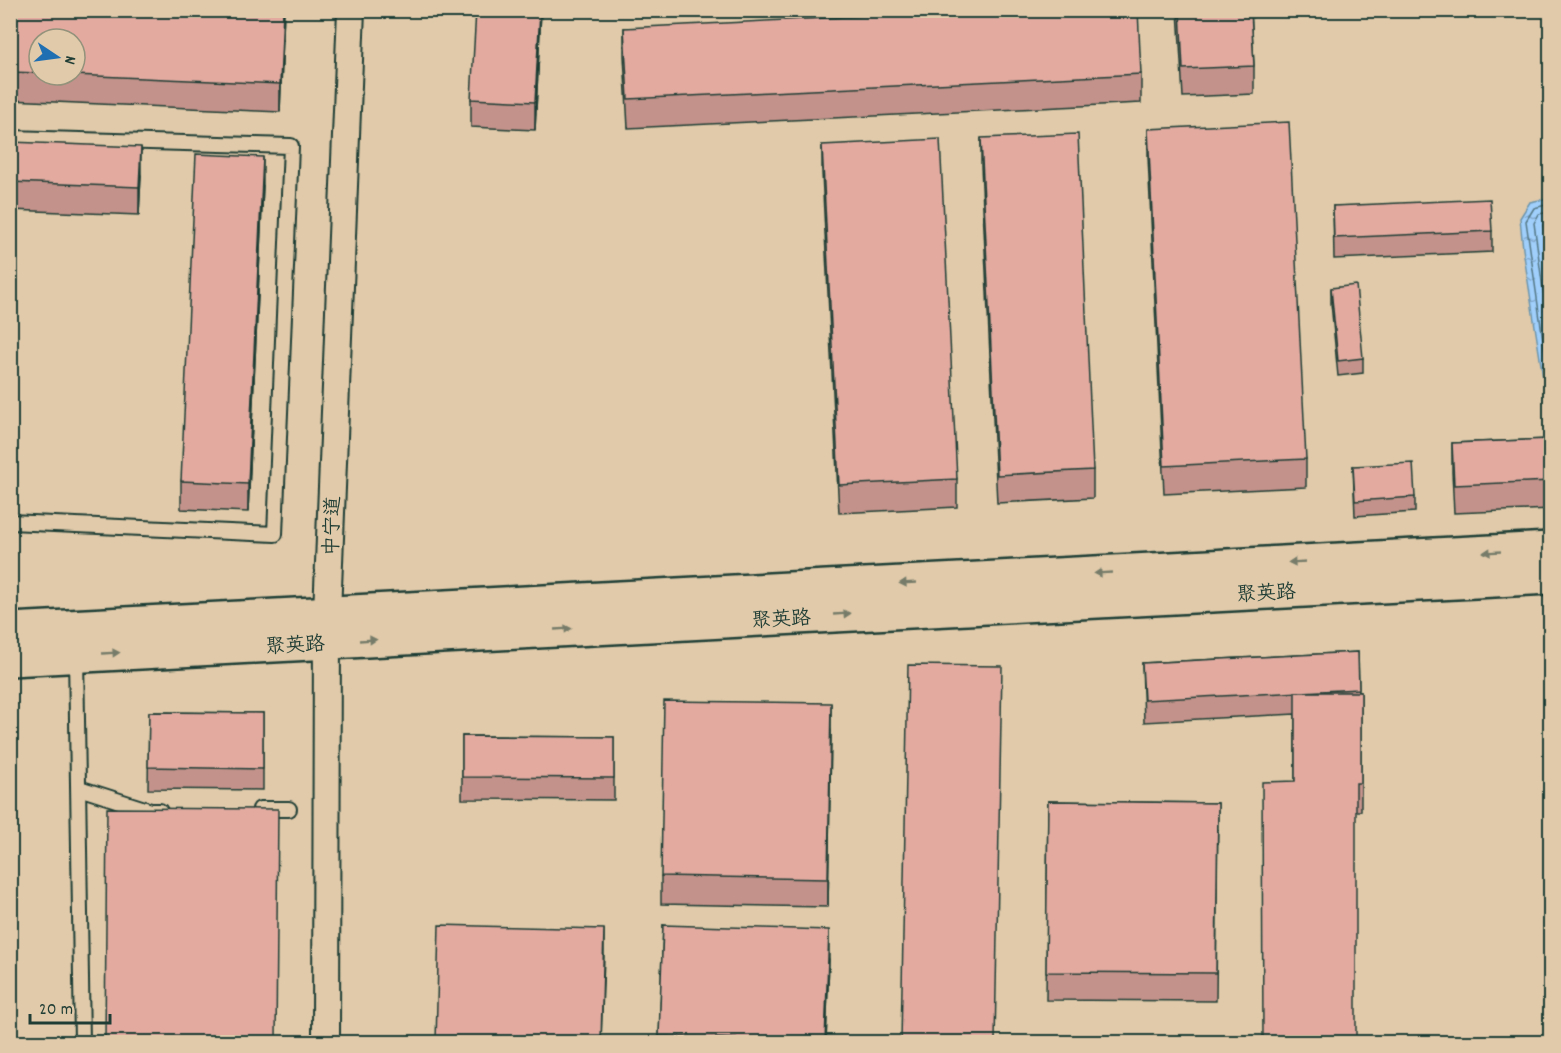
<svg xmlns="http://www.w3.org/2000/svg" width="1561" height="1053" font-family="Dekko,'LXGW WenKai TC',sans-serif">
<defs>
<pattern id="water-ripples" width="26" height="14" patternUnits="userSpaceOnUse" patternTransform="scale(1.5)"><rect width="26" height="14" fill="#a0cffc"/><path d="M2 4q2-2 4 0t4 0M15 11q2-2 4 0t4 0" fill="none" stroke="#82a9cd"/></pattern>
</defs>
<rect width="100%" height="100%" fill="#e1caaa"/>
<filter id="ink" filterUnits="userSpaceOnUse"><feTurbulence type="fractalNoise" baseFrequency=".0167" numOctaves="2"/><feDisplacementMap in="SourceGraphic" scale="12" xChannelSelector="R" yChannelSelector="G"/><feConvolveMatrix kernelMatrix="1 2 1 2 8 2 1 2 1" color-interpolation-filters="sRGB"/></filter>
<g filter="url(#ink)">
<path fill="url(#water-ripples)" stroke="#6c95ac" stroke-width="1.5" d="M1550,198v214l-2,-2 -25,-161 -3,-31 10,-16z"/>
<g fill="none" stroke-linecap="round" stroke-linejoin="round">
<g stroke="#537784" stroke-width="1.5">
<path d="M1550,204l-16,4 -8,13 24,168"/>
<path d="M1550,212l-11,2 -5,9 16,118"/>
<path d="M1550,221l-6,1 -1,3 7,57"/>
</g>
<defs>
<g id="service">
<path d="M10,138l281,8 -16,388 -265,-12"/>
<path d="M76,655l6,387"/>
<path d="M79,788l72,23h9"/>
<path d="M260,809h29"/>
</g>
<path id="minor" d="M326,1042l1,-429 24,-603"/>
<g id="secondary">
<path d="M10,630l1540,-81"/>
<path d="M10,659l1540,-82"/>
</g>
</defs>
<use href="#service" stroke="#1f3d34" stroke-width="18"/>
<use href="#minor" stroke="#1f3d34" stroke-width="30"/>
<use href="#secondary" stroke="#1f3d34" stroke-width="38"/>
<use href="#service" stroke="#e1caaa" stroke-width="14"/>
<use href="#minor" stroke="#e1caaa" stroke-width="26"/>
<use href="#secondary" stroke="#e1caaa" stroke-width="33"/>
</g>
<g fill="#c3928a" stroke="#1f3d34" stroke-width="1.5" fill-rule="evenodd">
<path d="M10,10h274l-4,102 -270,-12zM39,39l36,36h-36z"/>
<path d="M541,10l-6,120 -64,-3v-28z"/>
<path d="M1178,10h73l3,56v28l-71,3z"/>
<path d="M624,28l517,46v29l-513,25 -4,-72z"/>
<path d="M1148,129l158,330v28l-142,7 -16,-337z"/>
<path d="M981,138l112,332v28l-96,5 -16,-337z"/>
<path d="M10,142l131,33 -2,40 -129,-5z"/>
<path d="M822,145l135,334v28l-118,6 -17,-340z"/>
<path d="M263,185l-15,327 -67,-3v-28z"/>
<path d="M1333,206l159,25v21l-158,7z"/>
<path d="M1331,288l32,70v15l-25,3 -7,-73z"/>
<path d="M1551,439v70l-97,4 -2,-41v-29z"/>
<path d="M1353,466l62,31v15l-60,4z"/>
<path d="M1358,652l1,40h2v119h-5l-61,-30v-67l-151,8 -2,-59z"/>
<path d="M149,712l114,1v77l-115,-1z"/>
<path d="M831,731l-3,176 -167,-3v-28z"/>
<path d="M462,736l152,1v63l-152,-1z"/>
<path d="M1048,801l170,2 -2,198 -170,-1z"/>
<path d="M663,925l166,34 -3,83h-167z"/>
</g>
<g fill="#9f7770" stroke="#1f3d34" stroke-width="1.5">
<path d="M283,10h1l-4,102v-28z"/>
<path d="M540,10h1l-6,120v-28z"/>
<path d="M141,147v28l-2,40v-28z"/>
<path d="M263,157v28l-15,327v-28z"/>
<path d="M831,703v28l-3,176v-28z"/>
<path d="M604,929v28l-3,85z"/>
<path d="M829,930v29l-3,83h-1z"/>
</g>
<g fill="#e3aaa0" stroke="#1f3d34" stroke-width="1.5">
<path d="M10,10h273l-3,74 -206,-9h1v-36h-36v34l-29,-1z"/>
<path d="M476,10h64l-5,92 -64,-3z"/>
<path d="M988,10h150l3,64 -513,25 -4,-71z"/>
<path d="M1180,10h71l3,56 -71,3z"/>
<path d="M1289,122l17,337 -142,7 -16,-337z"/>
<path d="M1078,134l15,336 -96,5 -16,-337z"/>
<path d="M940,139l17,340 -118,6 -17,-340z"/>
<path d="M10,142l131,5 -2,40 -129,-5z"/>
<path d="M196,154l67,3 -15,327 -67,-3z"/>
<path d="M1490,199l2,32 -158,7 -1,-32z"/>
<path d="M1356,285l7,73 -25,3 -7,-73z"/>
<path d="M1551,439v42l-97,4 -2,-42z"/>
<path d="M1413,463l2,34 -60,4 -2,-35z"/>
<path d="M1358,652l1,37 -215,11 -2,-37z"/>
<path d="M908,665l94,1 -7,376h-94z"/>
<path d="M1295,692h66v91h-5v259h-93l-1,-260 33,-1z"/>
<path d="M664,701l167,2 -3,176 -167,-3z"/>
<path d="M149,712l114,1v56l-115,-2z"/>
<path d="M462,736l152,1v41l-152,-1z"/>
<path d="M1048,801l170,2 -2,170 -170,-1z"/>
<path d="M107,808l171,1 -2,233h-171z"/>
<path d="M439,925l165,4 -3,113h-165z"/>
<path d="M663,925l166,5 -4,112 -166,-6z"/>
</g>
<defs><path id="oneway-solid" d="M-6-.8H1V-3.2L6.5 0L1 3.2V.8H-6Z" transform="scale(1.5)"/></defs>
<g fill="#767c69">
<use href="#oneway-solid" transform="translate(1492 552) rotate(177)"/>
<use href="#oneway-solid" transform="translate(1297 562) rotate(177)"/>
<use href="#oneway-solid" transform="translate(1103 573) rotate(177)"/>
<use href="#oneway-solid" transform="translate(908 583) rotate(177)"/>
<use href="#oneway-solid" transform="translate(842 614) rotate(-3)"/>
<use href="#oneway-solid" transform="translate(563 629) rotate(-3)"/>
<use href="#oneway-solid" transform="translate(368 640) rotate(-3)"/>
<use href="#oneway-solid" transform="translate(111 653) rotate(-3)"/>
</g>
</g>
<g text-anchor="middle" stroke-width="4.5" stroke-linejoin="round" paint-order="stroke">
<g font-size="20" fill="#1f3d34" stroke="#e1caaa">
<text transform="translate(331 526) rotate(-88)" y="7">中宁道</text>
<text transform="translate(1266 592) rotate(-3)" y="7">聚英路</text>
<text transform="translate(781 618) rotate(-3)" y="7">聚英路</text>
<text transform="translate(295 644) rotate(-3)" y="7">聚英路</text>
</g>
</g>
<rect width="1561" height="1053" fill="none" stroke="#e1caaa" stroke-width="36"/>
<rect x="18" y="18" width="1525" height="1017" fill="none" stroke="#1f3d34" stroke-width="2" filter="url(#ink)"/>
<g transform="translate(57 57) rotate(103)"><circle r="28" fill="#e1caaa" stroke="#93927b" stroke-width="1.5"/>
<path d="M0-4.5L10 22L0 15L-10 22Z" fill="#1f6fb2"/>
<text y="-9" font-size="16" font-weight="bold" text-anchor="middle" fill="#1f3d34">N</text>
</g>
<path d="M30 1014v9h80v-9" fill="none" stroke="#1f3d34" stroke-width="3"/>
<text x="39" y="1014" font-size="18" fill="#1f3d34" stroke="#e1caaa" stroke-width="4.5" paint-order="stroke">20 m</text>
</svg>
